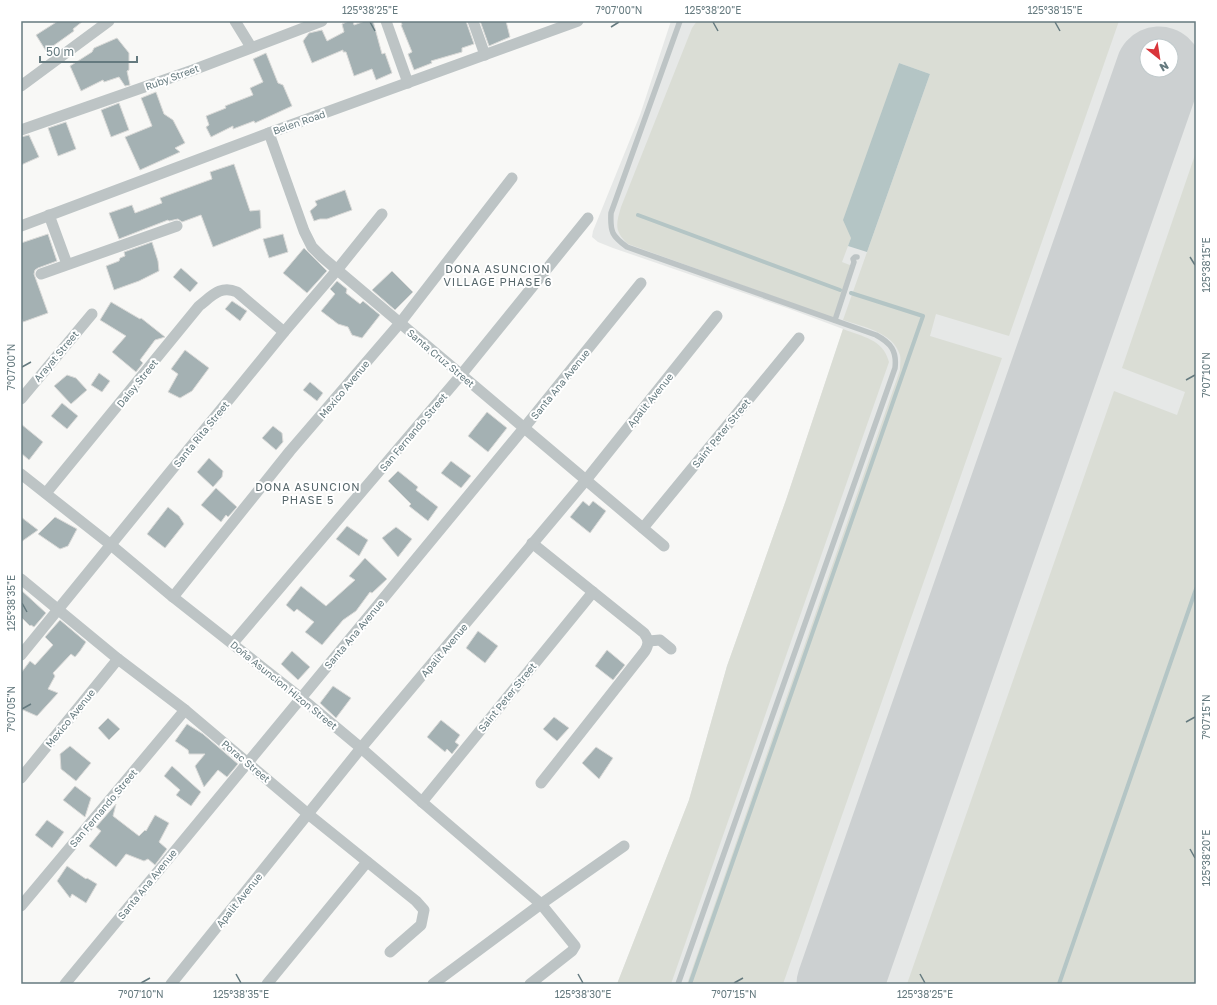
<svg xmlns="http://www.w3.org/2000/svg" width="1217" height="1005" font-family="'Golos Text',sans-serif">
<rect width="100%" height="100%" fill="#f8f8f6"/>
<path fill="#e6e8e7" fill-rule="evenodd" d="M671,21h525v963h-579l72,-184 38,-134 59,-166 57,-171 -56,-21 -174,-60 -15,-6 -6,-5 1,-6 47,-116zM1147,46h24v24h-24z"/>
<g fill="#daddd5">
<path d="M697,21h422l-110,315 -73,-22 -6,22 72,22 -219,626h-96l213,-614c0,-5 1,-11 0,-15 -7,-23 -37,-28 -57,-35l87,-246 -31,-11 -48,175 -9,24 13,5 -19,52 -208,-75c-14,-13 -12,-20 -7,-37l71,-179z"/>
<path d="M1196,152v832h-289l207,-593 63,24 8,-23 -63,-24z"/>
<path d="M843,329c20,8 40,10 46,33l-218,622h-54l72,-184 38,-134 59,-166z"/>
</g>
<path fill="#b4c5c5" d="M899,63l31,11 -63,178 -19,-6 3,-8 -8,-18z"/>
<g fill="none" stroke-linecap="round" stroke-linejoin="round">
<g stroke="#b4c5c5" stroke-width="4">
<path d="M638,215l202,75"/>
<path d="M690,984l233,-668 -72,-23"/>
<path d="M1059,984l137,-395"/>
</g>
<path stroke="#ccd0d1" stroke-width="87" d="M840,984l319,-914"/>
</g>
<g fill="#a4b1b3" stroke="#dadad8">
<path d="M58,21h25l-10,8 1,2 -28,20 -10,-16z"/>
<path d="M349,21h4l1,4 11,-4h8l9,33 3,-1 7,20 -16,7 -4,-11 -18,7 -8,-24h-3v-2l-31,13 -9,-22 6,-8 13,-3 5,11 17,-9 -2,-8z"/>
<path d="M401,21h65l8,23 -12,4v4l-31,9 1,2 -18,7 -6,-16 4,-2 -11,-27h1z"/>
<path d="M480,21h26l4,16 -21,9z"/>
<path d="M117,38l12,15v17l-2,1 3,14 -5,1 -6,-9 -15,5 -1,-2 -22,11 -11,-25 22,-14 2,-4z"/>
<path d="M266,53l12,30 5,2 9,21 -37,17 -1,-2 -21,8v-3l-22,11 -5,-10 3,-2 -3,-9 20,-8 -1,-2 28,-11 -3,-7 13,-6 -10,-23z"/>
<path d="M156,92l8,22 9,6 12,23 -10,5 5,4 -40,18 -15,-33 27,-11 -11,-28z"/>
<path d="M119,103l10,27 -18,7 -10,-27z"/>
<path d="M66,122l10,27 -18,7 -10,-28z"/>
<path d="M29,135l10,22 -18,8v-28z"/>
<path d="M234,164l16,47 10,-1 1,18 -48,19 -12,-32 -19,7 -4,-3 -9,2 -1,-1 -49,19 -10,-26 23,-8 3,8 27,-10 -2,-5 52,-19 -2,-7z"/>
<path d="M345,190l7,20 -25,9h-7l-6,2 -4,-10 7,-6 -2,-4z"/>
<path d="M48,234l9,27 -19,7 -3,2 -1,4 14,39 -25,9 -2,-5v-74z"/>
<path d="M283,234l5,18 -19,6 -6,-19z"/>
<path d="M152,242l6,19 1,10 -20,10 -25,9 -8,-24 13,-5 1,-3 5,-2 -1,-4z"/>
<path d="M304,248l23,23 -20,22 -24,-20z"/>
<path d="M181,268l17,15 -8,9 -17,-15z"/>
<path d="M392,271l21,21 -18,18 -23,-20z"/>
<path d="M337,281l10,8 -1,4 14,11 3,-3 17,14 -18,23 -10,-3 -4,-8 -10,-3 -17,-13 14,-17 -5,-5z"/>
<path d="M232,301l15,10 -7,10 -15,-12z"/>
<path d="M111,302l29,17 1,-1 24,19 -10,3 -15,20 3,3 -7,9 -24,-20 14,-16 -26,-16z"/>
<path d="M185,350l24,18 -17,23 -12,7 -12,-6 10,-18 -7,-5z"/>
<path d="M99,373l11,8 -8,11 -11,-7z"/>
<path d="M67,375l9,3 11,12 -16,14 -17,-18z"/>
<path d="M310,382l13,11 -6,8 -14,-11z"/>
<path d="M62,403l16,13 -11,13 -16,-13z"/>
<path d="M487,412l20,16 -19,24 -20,-16z"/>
<path d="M21,424l22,18 -14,18 -8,-7z"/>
<path d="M273,426l9,7 1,9 -7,8 -14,-12z"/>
<path d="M209,458l14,13 -1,6 -9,10 -16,-15z"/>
<path d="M451,461l20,15 -10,12 -20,-15z"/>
<path d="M398,471l20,16 -2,3 22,17 -10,14 -19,-15 2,-2 -23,-23z"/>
<path d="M216,488l21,19 -9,10 -2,-2 -5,7 -20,-17z"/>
<path d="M583,501l6,5 4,-5 13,10 -16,22 -20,-16z"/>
<path d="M168,507l11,9 5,8 -19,24 -18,-14z"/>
<path d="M21,517l17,13 -17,12z"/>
<path d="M55,517l22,12 -9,17 -8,3 -22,-15z"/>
<path d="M347,526l21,14 -9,16 -23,-17z"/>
<path d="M396,527l16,12 -14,18 -16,-19z"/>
<path d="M365,558l22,21 -15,14 -2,-1 -14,19 -13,9 -21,25 -17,-13 9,-10 -17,-13 -3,3 -8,-7 15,-19 25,20 29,-26 -6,-4z"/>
<path d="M21,590l25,23 -12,14 -3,-2 -1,1 -9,-9z"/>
<path d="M60,620l26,22 -6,9 -5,6 -4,-3 -18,19 2,3 -7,13 10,4 -21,23 -16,-7v-36l9,-12 5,4 18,-20 -8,-8z"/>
<path d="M478,631l20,15 -13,17 -19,-15z"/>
<path d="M607,650l18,15 -12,15 -18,-14z"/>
<path d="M292,651l18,16 -12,13 -17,-16z"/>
<path d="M333,686l18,12 -15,20 -16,-15z"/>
<path d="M554,717l15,11 -12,13 -14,-12z"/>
<path d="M108,718l12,11 -11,11 -11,-12z"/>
<path d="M441,720l19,15 -5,7 4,3 -7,9 -5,-5 -2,3 -18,-15z"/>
<path d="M187,724l16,10 35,30 -11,13 -9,-7 -14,17 -9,-21 10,-12h-16l-1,-4 -13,-9z"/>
<path d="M70,746l21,17 -15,18 -15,-12 -1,-15z"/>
<path d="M596,747l17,11 -14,21 -17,-16z"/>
<path d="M172,766l29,26 -10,14 -15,-11 4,-5 -16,-14z"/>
<path d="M75,786l16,12 -6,19 -22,-17z"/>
<path d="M116,804l-3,12 26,20 6,-6 1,1 9,-16 14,8 -10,19 8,7 -12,16 -7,-6 -4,2 -18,-7 -10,13 -27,-21 12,-15 -5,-4z"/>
<path d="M47,820l17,12 -12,16 -17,-13z"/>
<path d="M67,866l19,13 1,-1 10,6 -11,19 -14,-9 -2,4 -13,-17z"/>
</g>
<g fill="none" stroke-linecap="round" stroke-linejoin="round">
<g stroke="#bdc4c5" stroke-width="5.5">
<path d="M835,320l19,-58 -1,-3 2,-2h2"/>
<path d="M678,984l217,-616c2,-17 -4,-25 -19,-33l-249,-88c-15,-11 -17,-15 -16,-34l69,-192"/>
</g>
<g stroke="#bdc4c5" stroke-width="11">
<path d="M235,21l16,26"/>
<path d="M386,21l22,62"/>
<path d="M473,21l12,34"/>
<path d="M21,86l88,-65"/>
<path d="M21,130l172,-60 129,-49"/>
<path d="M269,133l35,98 8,16 10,10 342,289"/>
<path d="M49,215l18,49"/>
<path d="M21,226l248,-93 309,-112"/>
<path d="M41,274l136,-48"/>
<path d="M21,399l71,-85"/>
<path d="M21,474l90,71 62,52 128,101 60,50 61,54 119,102 34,42 -3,5 -42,33"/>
<path d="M46,493l153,-187c13,-10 21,-21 38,-14l47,40"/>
<path d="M643,528l156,-190"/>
<path d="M532,543l112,90c5,7 5,11 1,18l-104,132"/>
<path d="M21,579l97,80 67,51 123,104 108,87 8,9 -3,15 -31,27"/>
<path d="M173,597l117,-146 110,-128 112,-145"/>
<path d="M649,641l11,-1 11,9"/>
<path d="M233,643l228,-268 127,-157"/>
<path d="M21,655l263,-323 53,-62 45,-56"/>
<path d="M21,778l97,-119"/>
<path d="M422,802l171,-210"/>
<path d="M21,906l164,-196"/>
<path d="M65,984l459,-556 117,-145"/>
<path d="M171,984l190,-236 225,-268 131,-164"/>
<path d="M267,984l100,-122"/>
<path d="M433,984l108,-80 83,-58"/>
</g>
</g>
<path fill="none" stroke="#657a7f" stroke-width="1.5" d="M370,22l5,9M713,22l5,9M1055,22l5,9M611,27l8,-5M1190,257l5,8M22,367l9,-5M1186,380l9,-5M22,603l5,9M22,709l9,-5M1186,722l9,-5M1190,849l5,9M236,974l5,9M578,974l5,9M920,974l5,9M141,983l9,-5M734,983l9,-5"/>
<g text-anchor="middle" stroke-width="4" stroke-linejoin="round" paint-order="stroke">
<g font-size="10" fill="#657a7f" stroke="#fff">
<text transform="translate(172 77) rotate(-20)" y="4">Ruby Street</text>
<text transform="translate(299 122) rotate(-19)" y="4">Belen Road</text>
<text transform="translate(56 356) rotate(-50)" y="4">Arayat Street</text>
<text transform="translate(441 358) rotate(40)" y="4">Santa Cruz Street</text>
<text transform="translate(137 383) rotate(-51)" y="4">Daisy Street</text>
<text transform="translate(560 384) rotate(-51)" y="4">Santa Ana Avenue</text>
<text transform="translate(344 389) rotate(-50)" y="4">Mexico Avenue</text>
<text transform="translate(650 400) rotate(-51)" y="4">Apalit Avenue</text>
<text transform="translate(413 432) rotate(-50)" y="4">San Fernando Street</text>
<text transform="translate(721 433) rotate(-51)" y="4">Saint Peter Street</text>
<text transform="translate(201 434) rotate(-51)" y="4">Santa Rita Street</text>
<text transform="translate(354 634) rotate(-50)" y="4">Santa Ana Avenue</text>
<text transform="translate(444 650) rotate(-50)" y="4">Apalit Avenue</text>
<text transform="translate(284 685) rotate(39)" y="4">Doña Asuncion Hizon Street</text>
<text transform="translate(507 697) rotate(-51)" y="4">Saint Peter Street</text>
<text transform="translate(70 718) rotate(-51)" y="4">Mexico Avenue</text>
<text transform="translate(246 761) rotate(40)" y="4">Porac Street</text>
<text transform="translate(103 808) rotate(-50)" y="4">San Fernando Street</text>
<text transform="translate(147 884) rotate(-51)" y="4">Santa Ana Avenue</text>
<text transform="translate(239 900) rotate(-51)" y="4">Apalit Avenue</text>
</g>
<g font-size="11" letter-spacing="1" fill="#57676b" stroke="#fff">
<text x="498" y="273">DONA ASUNCION<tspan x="498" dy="13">VILLAGE PHASE 6</tspan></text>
<text x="308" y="491">DONA ASUNCION<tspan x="308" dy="13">PHASE 5</tspan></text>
</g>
</g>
<rect width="1217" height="1005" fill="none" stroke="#ffffff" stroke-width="44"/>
<g transform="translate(1159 58) rotate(150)"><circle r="19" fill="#ffffff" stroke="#c1cacc"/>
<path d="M0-3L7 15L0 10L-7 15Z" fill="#d9353a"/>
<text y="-6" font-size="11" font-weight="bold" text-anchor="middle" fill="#657a7f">N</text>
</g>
<path d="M40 56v6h97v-6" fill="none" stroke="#657a7f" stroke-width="2"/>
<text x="46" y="56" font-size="12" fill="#657a7f" stroke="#ffffff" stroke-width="3" paint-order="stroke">50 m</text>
<rect x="22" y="22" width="1173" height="961" fill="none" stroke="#657a7f" stroke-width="1.5"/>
<g font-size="10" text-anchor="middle" fill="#657a7f">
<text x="370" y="14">125°38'25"E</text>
<text x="619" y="14">7°07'00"N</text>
<text x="713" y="14">125°38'20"E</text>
<text x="1055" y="14">125°38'15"E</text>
<text transform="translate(1206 265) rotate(-90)" y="4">125°38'15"E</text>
<text transform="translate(11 367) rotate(-90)" y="4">7°07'00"N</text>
<text transform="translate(1206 375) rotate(-90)" y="4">7°07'10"N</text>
<text transform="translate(11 603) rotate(-90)" y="4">125°38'35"E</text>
<text transform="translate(11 709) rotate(-90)" y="4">7°07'05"N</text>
<text transform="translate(1206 717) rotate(-90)" y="4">7°07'15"N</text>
<text transform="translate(1206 858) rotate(-90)" y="4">125°38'20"E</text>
<text x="141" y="998">7°07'10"N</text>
<text x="241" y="998">125°38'35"E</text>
<text x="583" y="998">125°38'30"E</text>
<text x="734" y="998">7°07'15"N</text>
<text x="925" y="998">125°38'25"E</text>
</g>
</svg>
